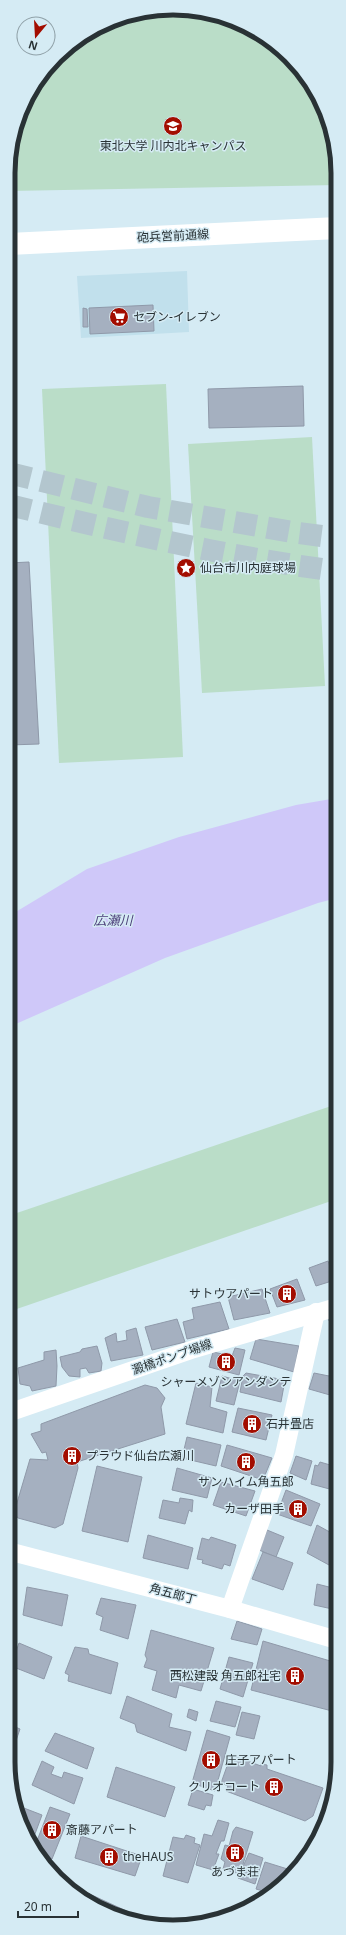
<svg xmlns="http://www.w3.org/2000/svg" width="346" height="1935" font-family="'Noto Sans','Noto Sans JP',sans-serif">
<rect width="100%" height="100%" fill="#d5ebf4"/>
<path fill="#c1e0ec" d="M187,271l2,61 -108,6 -4,-62z"/>
<g fill="#baddc8">
<path d="M194,9l52,16 44,31 31,44 17,62v23l-329,6v-39l21,-61 42,-49 58,-28z"/>
<path d="M166,384l17,373 -124,6 -17,-374z"/>
<path d="M312,437l13,249 -123,7 -14,-249z"/>
<path d="M337,1104v95l-329,113v-96z"/>
</g>
<path fill="#cfc8f9" d="M337,798v100l-19,5 -153,55 -156,69v-111l78,-47 92,-32 117,-32z"/>
<g fill="#a5b0c0" stroke="#8f99a9">
<path d="M153,305l1,26 -64,3 -1,-26z"/>
<path d="M83,308l4,1 1,18h-5z"/>
<path d="M303,386l1,40 -95,2 -1,-39z"/>
<path d="M29,562l10,182 -30,1v-182z"/>
<path d="M328,1261l7,19 -19,6 -7,-18z"/>
<path d="M297,1279l8,21 -28,7 -7,-18z"/>
<path d="M262,1289l8,24 -36,7 -6,-23z"/>
<path d="M220,1302l9,27 -42,10 -4,-17 11,-3 -2,-11z"/>
<path d="M337,1312v12l-8,-3v-7z"/>
<path d="M177,1319l8,23 -33,8 -7,-23z"/>
<path d="M136,1328l7,27 -32,6 -6,-23 11,-5 1,9 10,-2 -1,-9z"/>
<path d="M256,1339l43,7 -5,26 -44,-13z"/>
<path d="M97,1346l5,17 -1,8 -12,2 -3,-5 -6,1v8l-11,-1 -7,-9 -2,-10 20,-5 2,-3z"/>
<path d="M235,1348l10,2 -6,25 -30,-8 4,-15 19,4z"/>
<path d="M56,1350l1,16 -1,20 -24,5 -2,-5 -10,-2 -2,-16 26,-8v-8z"/>
<path d="M332,1369l5,1v27l-28,-8 5,-16 15,3z"/>
<path d="M246,1373l39,7 -4,22 -41,-10 3,-16z"/>
<path d="M222,1376l18,5 -6,24 -18,-4z"/>
<path d="M196,1383l16,4 -2,20 17,5 -4,21 -37,-9z"/>
<path d="M145,1385l12,3 8,10 -4,9 4,27 -88,28 1,6 -15,56 -8,4 -37,-10 -4,-5 16,-54 18,1 -2,-8 -4,1 -11,-19 10,-3v-7z"/>
<path d="M8,1386l5,11 -5,2z"/>
<path d="M238,1408l34,7 -6,25 -34,-8z"/>
<path d="M8,1429l8,2 -8,33z"/>
<path d="M187,1437l34,8 -5,21 -34,-8z"/>
<path d="M227,1445l45,13 -9,22 -42,-14z"/>
<path d="M296,1456l16,5 -6,19 -16,-7z"/>
<path d="M320,1462l17,5 -4,12 4,2v10l-26,-7 4,-19 3,1z"/>
<path d="M97,1466l45,11 -14,65 -46,-11z"/>
<path d="M177,1468l35,10 -5,20 -35,-8z"/>
<path d="M221,1482l34,9 -9,25 -33,-11z"/>
<path d="M286,1490l34,14 -9,22 -34,-12z"/>
<path d="M180,1498l13,2 -1,12 -3,-2 -4,14 -26,-6 4,-18 16,3z"/>
<path d="M317,1525l20,11 -1,28 -5,-3 -2,4 -22,-12z"/>
<path d="M267,1530l17,7 -8,20 -17,-7z"/>
<path d="M148,1535l45,13 -5,21 -45,-11z"/>
<path d="M211,1537l25,8 -6,21 -6,-2 -2,5 -20,-6 1,-3 -6,-1 5,-21 7,2z"/>
<path d="M263,1552l30,11 -10,27 -31,-11z"/>
<path d="M317,1584l20,5v21l-23,-5z"/>
<path d="M27,1587l41,8 -6,31 -39,-11z"/>
<path d="M101,1598l35,7 -8,34 -28,-9 3,-13 -7,-3z"/>
<path d="M237,1621l25,8 -5,16 -26,-6z"/>
<path d="M151,1630l63,18 -13,43 -22,-6 -3,13 -24,-8 5,-19 -13,-4 3,-8 -2,-4z"/>
<path d="M263,1641l74,22v66l-5,-1 4,-16 -85,-22z"/>
<path d="M19,1643l33,14 -8,22 -33,-13z"/>
<path d="M75,1647l13,2 1,5 29,9 -7,31 -43,-13 1,-6 -4,-2z"/>
<path d="M229,1657l24,6 -10,34 -23,-8z"/>
<path d="M127,1696l45,18 -3,13 22,5 -5,19 -49,-19 -2,-8 -15,-6z"/>
<path d="M216,1701l25,6 -6,20 -25,-6z"/>
<path d="M189,1709l9,3 -2,9 -9,-4z"/>
<path d="M242,1712l18,4 -6,23 -18,-4z"/>
<path d="M8,1724l12,5 -9,26 -3,-2z"/>
<path d="M207,1730l23,7 -15,54 -23,-8z"/>
<path d="M55,1733l39,15 -7,21 -42,-18z"/>
<path d="M231,1755l30,11v-2l6,1v4l56,19 -10,28 -8,5 -79,-30 2,-5 -7,-3z"/>
<path d="M42,1761l12,6 -3,7 11,4 2,-6 19,6 -9,26 -42,-19z"/>
<path d="M116,1767l59,20 -10,30 -58,-20z"/>
<path d="M193,1789l20,6 -2,11 -5,-1 -2,5 -16,-5z"/>
<path d="M16,1805l26,10 -10,27 -12,-17z"/>
<path d="M50,1807l20,7 -18,45 -13,-7 -4,-6z"/>
<path d="M218,1820l11,3 -5,18h-3l-5,13h3l-6,16 -17,-5 8,-31 8,2z"/>
<path d="M236,1827l17,5 -13,42 -17,-5 2,-7 -4,-3 4,-14 4,1 4,-15z"/>
<path d="M186,1835l9,3 -1,5 6,2 -12,38 -25,-7 10,-39 11,2z"/>
<path d="M81,1836l61,20 -7,20 -60,-18z"/>
<path d="M249,1853l14,5 -8,26 -17,-6z"/>
<path d="M265,1862l29,9 -12,15 -12,7 -14,-4z"/>
<path d="M70,1885l89,41 -59,-16 -31,-23z"/>
</g>
<g fill="none" stroke-linecap="round" stroke-linejoin="round">
<g stroke="#b3c6ce" stroke-width="22" stroke-dasharray="22 11" stroke-linecap="butt">
<path d="M9,473l139,34 150,26 39,5"/>
<path d="M9,505c109,26 217,52 328,66"/>
</g>
<g stroke="#fff" stroke-width="18">
<path d="M8,1413l186,-64 143,-42"/>
<path d="M8,1551l222,58 107,31"/>
<path d="M230,1609l54,-154 32,-143"/>
</g>
<path stroke="#fff" stroke-width="22" d="M9,244l329,-16"/>
</g>
<defs>
<symbol id="university-disc" viewBox="-11 -11 22 22"><circle r="9.5" fill="#a30d00" stroke="#d5ebf4"/><path d="M0-5L7-2L0 1L-7-2ZM-4 1L0 2.5L4 1V4Q0 6-4 4Z" fill="#fff"/></symbol>
<symbol id="supermarket-disc" viewBox="-11 -11 22 22"><circle r="9.5" fill="#a30d00" stroke="#d5ebf4"/><path d="M-6-5.5h2.5l.6 2H6L4.5 2H-2.5L-4.4-4H-6ZM-1.5 3.2a1.3 1.3 0 1 0 .1 0ZM3 3.2a1.3 1.3 0 1 0 .1 0Z" fill="#fff"/></symbol>
<symbol id="sight-disc" viewBox="-11 -11 22 22"><circle r="9.5" fill="#a30d00" stroke="#d5ebf4"/><path d="M0-6L1.8-2.2L6-1.7L2.9 1.2L3.7 5.4L0 3.3L-3.7 5.4L-2.9 1.2L-6-1.7L-1.8-2.2Z" fill="#fff"/></symbol>
<symbol id="building-disc" viewBox="-11 -11 22 22"><circle r="9.5" fill="#a30d00" stroke="#d5ebf4"/><path d="M-4-6H4V6H1V3H-1V6H-4ZM-2.5-4.3h1.7v1.8h-1.7ZM.8-4.3h1.7v1.8H.8ZM-2.5-1h1.7V.8h-1.7ZM.8-1h1.7V.8H.8Z" fill="#fff"/></symbol>
</defs>
<g fill-rule="evenodd">
<use href="#university-disc" x="162" y="115" width="22" height="22"/>
<use href="#supermarket-disc" x="108" y="306" width="22" height="22"/>
<use href="#sight-disc" x="175" y="557" width="22" height="22"/>
<use href="#building-disc" x="276" y="1283" width="22" height="22"/>
<use href="#building-disc" x="215" y="1351" width="22" height="22"/>
<use href="#building-disc" x="241" y="1413" width="22" height="22"/>
<use href="#building-disc" x="61" y="1445" width="22" height="22"/>
<use href="#building-disc" x="235" y="1451" width="22" height="22"/>
<use href="#building-disc" x="287" y="1498" width="22" height="22"/>
<use href="#building-disc" x="284" y="1665" width="22" height="22"/>
<use href="#building-disc" x="200" y="1749" width="22" height="22"/>
<use href="#building-disc" x="263" y="1776" width="22" height="22"/>
<use href="#building-disc" x="41" y="1819" width="22" height="22"/>
<use href="#building-disc" x="224" y="1842" width="22" height="22"/>
<use href="#building-disc" x="98" y="1846" width="22" height="22"/>
</g>
<g text-anchor="middle" stroke-width="3" stroke-linejoin="round" paint-order="stroke">
<g font-size="12" fill="#293235" stroke="#d5ebf4" text-anchor="start">
<text x="173" y="150" text-anchor="middle">東北大学 川内北キャンパス</text>
<text x="133" y="321">セブン-イレブン</text>
<text x="200" y="572">仙台市川内庭球場</text>
<text x="273" y="1298" text-anchor="end">サトウアパート</text>
<text x="226" y="1386" text-anchor="middle">シャーメゾンアンダンテ</text>
<text x="266" y="1428">石井畳店</text>
<text x="86" y="1460">プラウド仙台広瀬川</text>
<text x="246" y="1486" text-anchor="middle">サンハイム角五郎</text>
<text x="284" y="1513" text-anchor="end">カーザ田手</text>
<text x="281" y="1680" text-anchor="end">西松建設 角五郎社宅</text>
<text x="225" y="1764">庄子アパート</text>
<text x="260" y="1791" text-anchor="end">クリオコート</text>
<text x="66" y="1834">斎藤アパート</text>
<text x="123" y="1861">theHAUS</text>
<text x="235" y="1876" text-anchor="middle">あづま荘</text>
</g>
<g font-size="12" fill="#293235" stroke="#d5ebf4">
<text transform="translate(173 236) rotate(-3)" y="4">砲兵営前通線</text>
<text transform="translate(172 1357) rotate(-19)" y="4">澱橋ポンプ場線</text>
<text transform="translate(173 1594) rotate(15)" y="4">角五郎丁</text>
</g>
<g font-size="13" font-style="italic" fill="#4b3e79" stroke="#d5ebf4">
<text x="113" y="925">広瀬川</text>
</g>
</g>
<path d="M0 0H346V1935H0ZM173 15H173A158 158 0 0 1 331 173V1762A158 158 0 0 1 173 1920H173A158 158 0 0 1 15 1762V173A158 158 0 0 1 173 15Z" fill="#d5ebf4" fill-rule="evenodd"/>
<path fill="none" stroke="#293235" stroke-width="5" d="M173 15H173A158 158 0 0 1 331 173V1762A158 158 0 0 1 173 1920H173A158 158 0 0 1 15 1762V173A158 158 0 0 1 173 15Z"/>
<g transform="translate(36 36) rotate(198)"><circle r="19" fill="#d5ebf4" stroke="#90a1a8"/>
<path d="M0-3L7 15L0 10L-7 15Z" fill="#a30d00"/>
<text y="-6" font-size="11" font-weight="bold" text-anchor="middle" fill="#293235">N</text>
</g>
<path d="M18 1911v6h60v-6" fill="none" stroke="#293235" stroke-width="2"/>
<text x="24" y="1911" font-size="12" fill="#293235" stroke="#d5ebf4" stroke-width="3" paint-order="stroke">20 m</text>
</svg>
